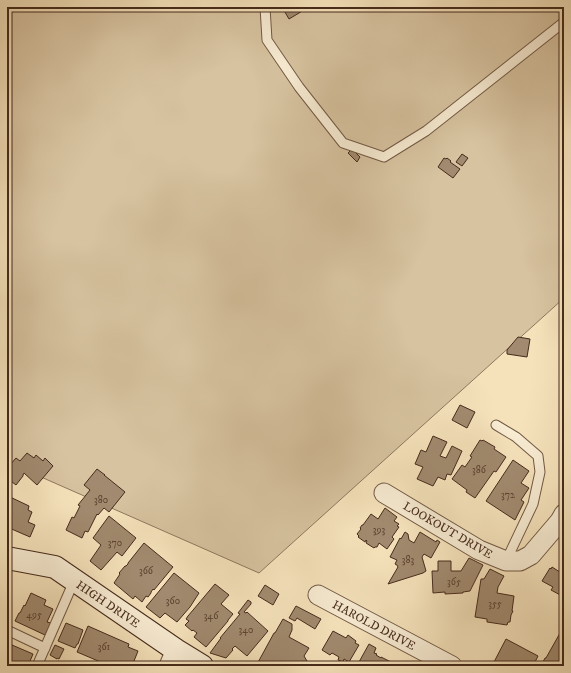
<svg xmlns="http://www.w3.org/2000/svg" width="571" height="673" font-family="'IM FELL DW Pica',serif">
<rect width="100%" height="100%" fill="#f5e2bb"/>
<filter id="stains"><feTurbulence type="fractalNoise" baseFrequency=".005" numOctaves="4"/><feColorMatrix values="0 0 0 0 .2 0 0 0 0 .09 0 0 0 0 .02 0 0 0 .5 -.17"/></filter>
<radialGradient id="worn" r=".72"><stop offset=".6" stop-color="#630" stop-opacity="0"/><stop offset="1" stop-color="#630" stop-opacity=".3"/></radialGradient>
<path fill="#d7c3a0" stroke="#8e775e" d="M7,7h557v291l-305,275 -252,-111z"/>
<g fill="#a18a6f" stroke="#462b1c">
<path d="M282,7h20l2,3 -15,9z"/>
<path d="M352,149l8,8 -3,5 -9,-9z"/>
<path d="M462,154l6,4 -6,8 -6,-4z"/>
<path d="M444,158l2,1 1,-1 4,3 -1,1 10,7 -7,9 -15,-11z"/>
<path d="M518,337l12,2 -3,18 -20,-3v-4z"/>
<path d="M460,405l15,7 -8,16 -15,-8z"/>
<path d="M433,436l14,6 -7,14 6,2 6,-12 10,5 -11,24 -4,-1 -2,6 -7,-3 -5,9 -16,-7 6,-12 -8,-3 6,-14 5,2z"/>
<path d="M480,440l2,1 1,-1 12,7 -1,2 12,8 -10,15 -2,-1 -19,27 -9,-6 1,-2 -15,-11 10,-14 3,2 7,-10 -2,-1z"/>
<path d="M27,453l7,5 2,-3 7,6 2,-3 8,8 -16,19 -13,-12 -1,2v1l-7,9 -9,-7v-6l4,-4 -2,-2 7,-8 4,3z"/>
<path d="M513,460l16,11 -8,12 8,5 -8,12 3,2 -9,18 -29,-19z"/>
<path d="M97,469l8,6h-1l21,17 -16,20 -5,-4 -6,7 -1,-1 -9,18 -3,-1 -3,7 -16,-8 6,-13 2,1 6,-12 -2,-1 12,-15 -6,-5z"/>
<path d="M8,496l21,10 -1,4 4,2 -4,10 7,3 -5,12 -23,-10v-28z"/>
<path d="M385,508l12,9 -3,4 5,3 -2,2 2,1 -7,10 2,2 -7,10 -8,-6 -2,4h-2l-1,1 -8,-5 1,-2 -1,-1 -1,2 -7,-5 1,-1 -2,-2 4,-5 -1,-1 2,-3h1l8,-11 7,5z"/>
<path d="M109,516l27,22 -14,18 -5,-4 -16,18 -11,-9 11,-16 -8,-7z"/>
<path d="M405,532l3,2 1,6 5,3 6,-11 16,10 1,-2 3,2 -9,16 -7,-4 -2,3 4,14 -3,2 -35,11 10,-17 -1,-2 -2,-1 2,-4 -7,-3 10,-19 1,1z"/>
<path d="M144,543l29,24 -19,23 -1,-1 -2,3v1l-3,4 -2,-1 -4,6 -7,-6 -2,3 -19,-16 6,-9 -1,-1 6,-7h1l2,-2v-1z"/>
<path d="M469,558l14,7 -13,26 -7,1v1l-18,1v-2l-12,1 -1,-22h6v-10h13v10h10z"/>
<path d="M552,567l11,7 1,-2v25l-13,-7 2,-3 -11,-6 8,-13 1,1z"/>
<path d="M490,569l14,7 -6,11 -1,6 17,3 -2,15h1l-2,4 -1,7h-2l-1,3 -20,-3v-3l-12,-2 6,-38h3z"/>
<path d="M174,573l25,20 -9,14 -13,15 -12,-9 -5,5 -14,-11z"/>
<path d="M215,584l14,11 -8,9 12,10 -5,6v1l-22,26 -12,-10 3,-4 -4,-3 -1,1 -7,-6 4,-4 -3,-2 2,-3z"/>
<path d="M265,585l14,9 -6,11 -15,-9z"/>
<path d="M31,593l15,7 -2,5 9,4 -6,13 4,1 -6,12 -30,-14 4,-8h1l4,-8 1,1z"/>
<path d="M248,600l3,2v2l-7,8 2,1 1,-1 21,19 -21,25 -12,-10 -3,3 1,1 -7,8 -16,-5 11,-15h-1l20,-24 -2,-1z"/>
<path d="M296,606l25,13 -6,10 -18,-11 -2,3 -6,-3z"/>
<path d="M283,619l9,5v6l-3,7 20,11 -5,8 3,5 -3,5h-48l18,-33h1z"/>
<path d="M66,623l17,7 -5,14h-1l-2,4 -17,-7z"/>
<path d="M88,626l34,15 7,3 -1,3 10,4 -6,15h-12l-8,-3 -2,3 -33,-14z"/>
<path d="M564,626v29l-2,2 2,1v8h-23l4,-8h1z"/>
<path d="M333,631l13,7 2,-3 8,6 -1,2 4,2 -10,17 -5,-3 -1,3 -5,-2 1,-3 -7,-4 -2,2 -8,-5z"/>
<path d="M506,639l32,17 -5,10h-32l-7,-4z"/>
<path d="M369,644l7,4 -2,5 3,1 -1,1 5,3v-1l18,9h-33l-7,-4z"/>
<path d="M12,645l21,9 -5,12h-17l-4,-2v-7z"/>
<path d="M55,645l9,4 -5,10 -2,-1v1l-7,-4z"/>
<path d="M58,661l13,5h-15z"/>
</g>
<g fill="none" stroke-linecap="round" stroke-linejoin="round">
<defs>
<g id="lane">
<path d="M265,7l2,33 32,47 44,56 41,14 42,-26 138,-109"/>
<path d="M496,425l20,12 22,19 2,16 -7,32 -27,57"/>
<path d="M7,630l38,18"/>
<path d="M37,666l37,-85"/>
</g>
<g id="street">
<path d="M384,493l95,57 27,11h14l11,-6 29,-34 4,-7"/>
<path d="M318,595l134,71"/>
<path d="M169,666l7,-16"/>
</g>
<path id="secondary" d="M7,558l48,9 121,83 26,16"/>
</defs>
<use href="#lane" stroke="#725944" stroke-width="11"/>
<use href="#street" stroke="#725944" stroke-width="21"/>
<use href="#secondary" stroke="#462b1c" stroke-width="24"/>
<use href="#lane" stroke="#f8ecd3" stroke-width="9"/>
<use href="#street" stroke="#f8ecd3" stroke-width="19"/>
<use href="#secondary" stroke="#f8ecd3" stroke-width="22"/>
</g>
<g text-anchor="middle" stroke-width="3.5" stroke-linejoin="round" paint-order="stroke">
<g font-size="10" fill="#5d4331">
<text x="479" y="473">386</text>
<text x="508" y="498">372</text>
<text x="101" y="503">380</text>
<text x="379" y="533">393</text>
<text x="115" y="546">370</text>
<text x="408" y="563">383</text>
<text x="146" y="574">366</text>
<text x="454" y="585">365</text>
<text x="173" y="604">360</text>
<text x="495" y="607">355</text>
<text x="34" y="618">495</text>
<text x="211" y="619">346</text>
<text x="246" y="633">340</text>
<text x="104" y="650">361</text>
</g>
<g font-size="12" fill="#462b1c" stroke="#f8ecd3">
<text transform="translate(448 530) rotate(30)" y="4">LOOKOUT DRIVE</text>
<text transform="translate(108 604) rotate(34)" y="4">HIGH DRIVE</text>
<text transform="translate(374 625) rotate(28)" y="4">HAROLD DRIVE</text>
</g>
</g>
<rect width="571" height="673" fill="none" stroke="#f5e2bb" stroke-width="24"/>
<rect x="8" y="8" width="555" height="657" fill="none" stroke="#462b1c" stroke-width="2"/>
<rect x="12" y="12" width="547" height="649" fill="none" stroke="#462b1c"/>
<rect width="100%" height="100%" filter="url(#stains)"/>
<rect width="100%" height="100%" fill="url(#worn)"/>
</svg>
